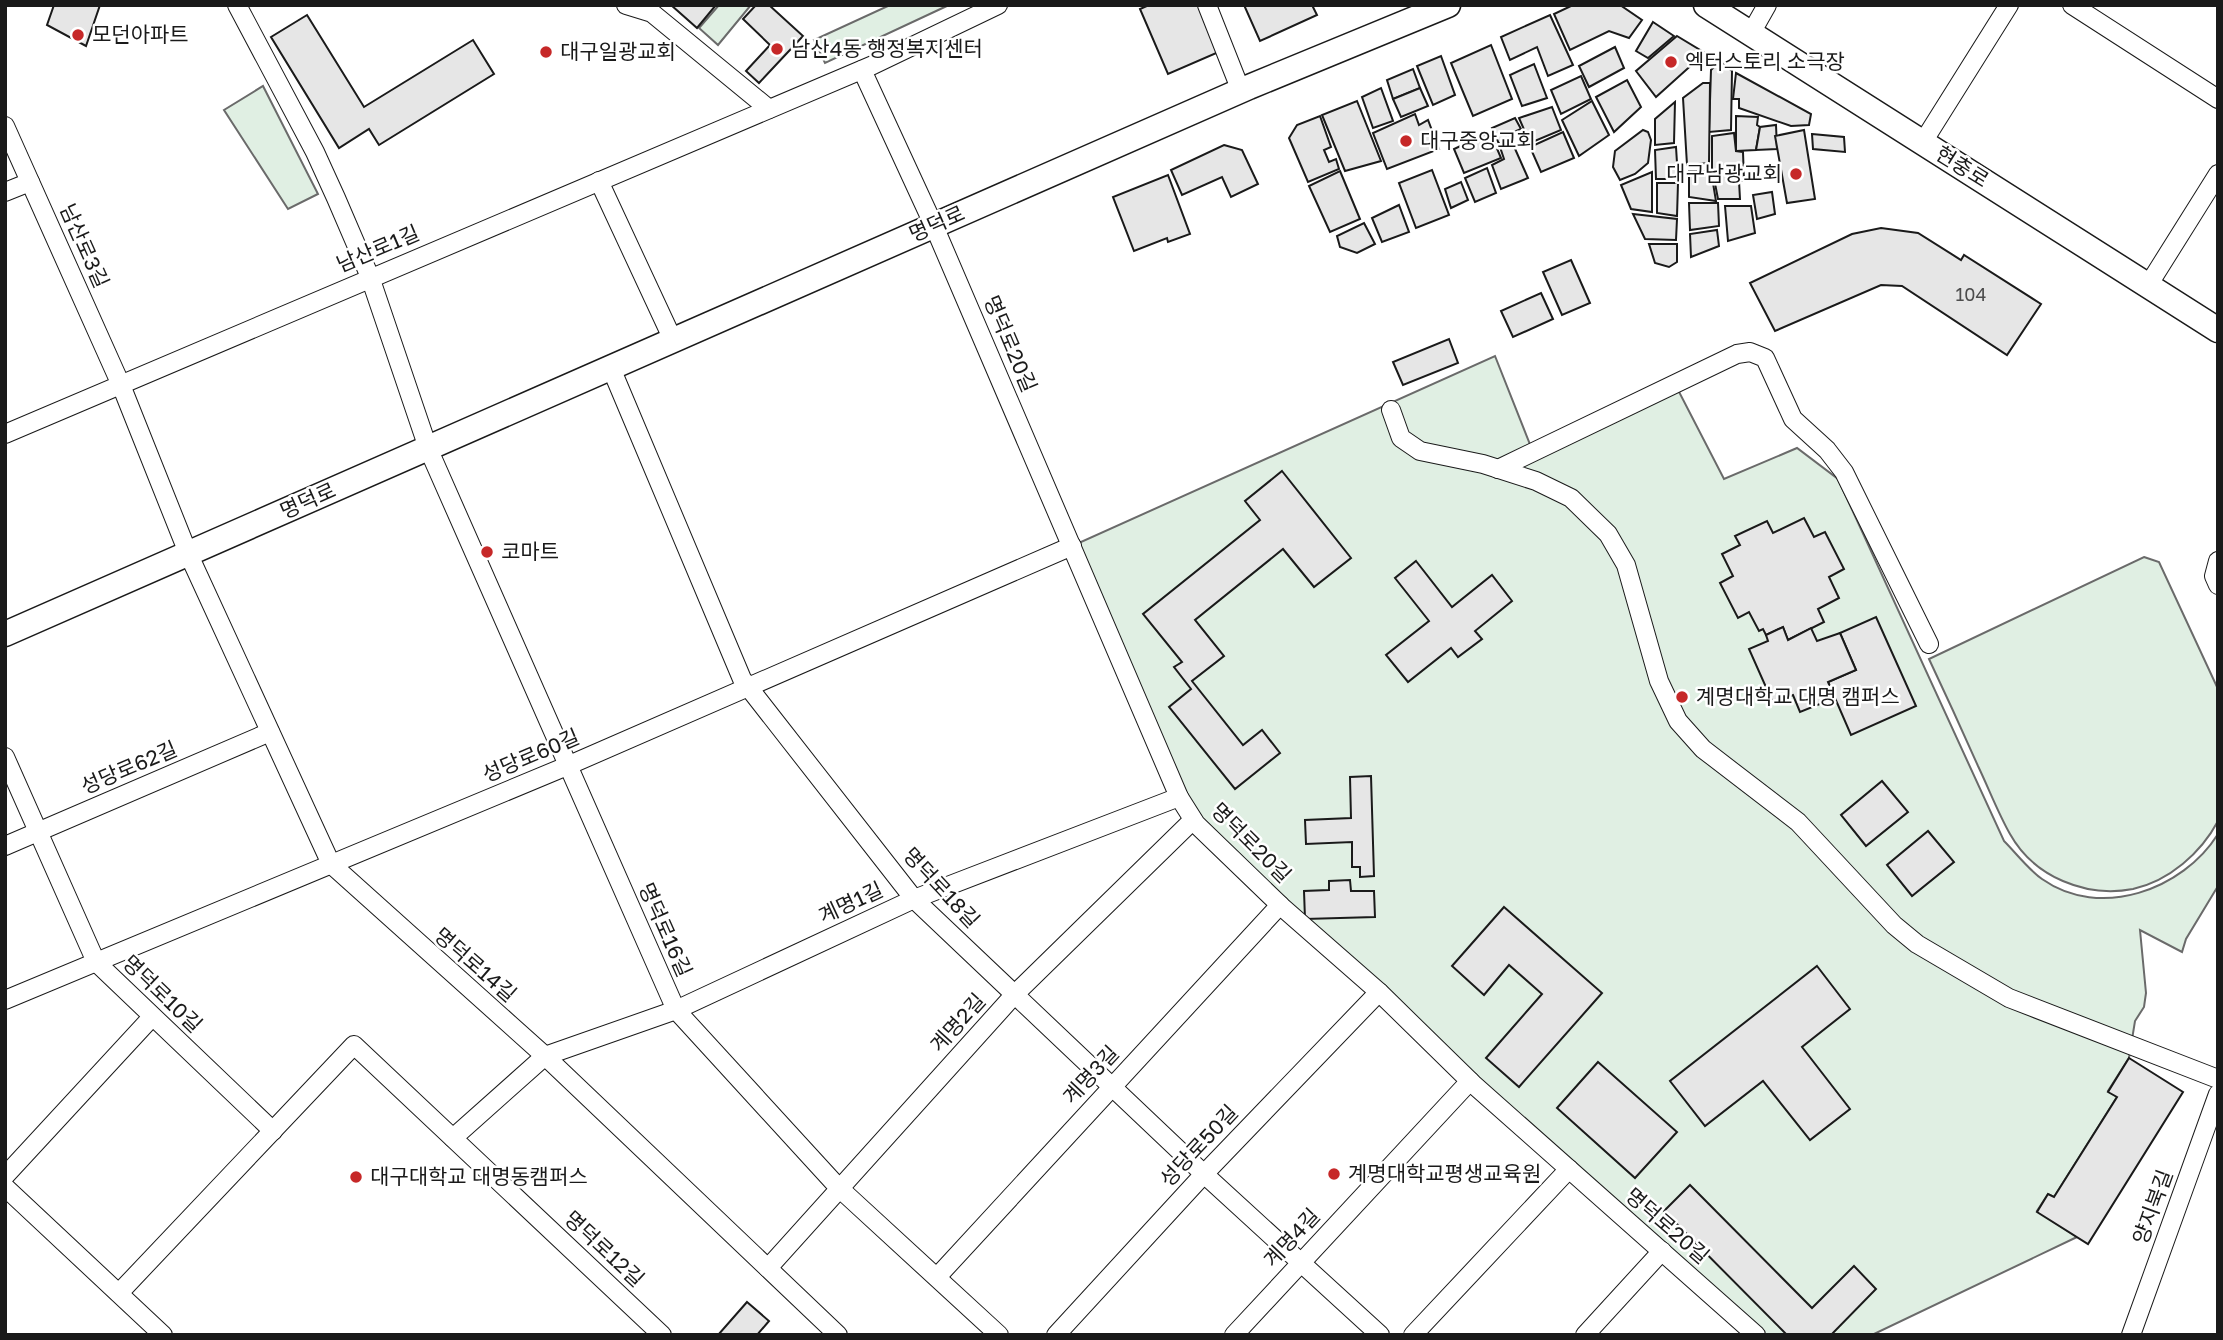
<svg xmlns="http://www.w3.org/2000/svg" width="2223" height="1340" font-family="'Golos Text','Noto Sans KR',sans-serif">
<rect width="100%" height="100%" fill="#fff"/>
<g fill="#e0efe3" stroke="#6a6a6a" stroke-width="2">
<path d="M719,5h32l-33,40 -19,-17z"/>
<path d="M890,5h59l-124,58 -11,-23z"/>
<path d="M263,86l55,108 -30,15 -64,-99z"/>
<path d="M1495,356l38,96 142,-68 49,95 73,-31 41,31 166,362c12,12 24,28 38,38 58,41 141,11 176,-45v52l-32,53 -4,13 -42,-22 6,63 -2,14 -9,14 -6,37 -21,33 9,6 -63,100 -6,-3 -11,17 40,26 -205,98h-116l-563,-515 -121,-274z"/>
<path d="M2144,557l15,5 59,127v132c-17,32 -49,60 -85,68 -47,9 -99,-12 -123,-55 -12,-21 -21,-45 -32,-68 -16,-36 -32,-71 -49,-107z"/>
</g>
<g fill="#e6e6e6" stroke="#1a1a1a" stroke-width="2">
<path d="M54,5h46l-14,41 -39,-21z"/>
<path d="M671,5h45l-19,23z"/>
<path d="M756,5h13l34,31 -44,47 -13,-12 24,-26 -27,-26z"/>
<path d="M1149,5h51l21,46 -53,23 -28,-65z"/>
<path d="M1244,5h68l5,10 -57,26z"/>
<path d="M1573,5h47l22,15 -13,18 -20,-7 -39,19 -16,-36z"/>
<path d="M307,15l57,92 109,-67 21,34 -115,71 -10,-16 -30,19 -68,-111z"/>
<path d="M1550,15l23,50 -25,11 -11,-29 -27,13 -9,-23z"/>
<path d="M1653,22l21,14 -26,22 -12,-7z"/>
<path d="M1677,36l28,17 -49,44 -20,-26z"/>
<path d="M1491,45l21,54 -39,17 -22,-53z"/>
<path d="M1615,47l9,21 -35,19 -10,-21z"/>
<path d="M1441,56l14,39 -22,10 -16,-39z"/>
<path d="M1720,61l12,10 -1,59 -22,2 2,-62z"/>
<path d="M1534,64l13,34 -25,8 -12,-31z"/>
<path d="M1413,69l7,19 -27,11 -6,-19z"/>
<path d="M1736,73l75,41 -2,11 -18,1 -52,-18v-9h-6z"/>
<path d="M1581,76l10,23 -30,15 -10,-24z"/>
<path d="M1627,80l14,27 -27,25 -18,-35z"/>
<path d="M1703,83h7l-1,80 -22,2 -4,-67z"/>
<path d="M1381,88l12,33 -20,7 -11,-31z"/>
<path d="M1420,88l8,18 -27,11 -8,-18z"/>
<path d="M1357,101l24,60 -36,10 -23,-56z"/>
<path d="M1592,101l17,34 -30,21 -17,-36z"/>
<path d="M1675,102l-1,41 -19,2v-26z"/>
<path d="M1552,107l9,23 -31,13 -11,-25z"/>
<path d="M1415,114l4,11 9,-5 11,29 -52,20 -14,-36z"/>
<path d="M1320,116l11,31 -7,3 5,12 7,-3 3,10 -31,13 -19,-44 8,-13z"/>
<path d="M1736,116l22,1 -1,8 3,2 -4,23 -20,1z"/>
<path d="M1515,118l6,11 -12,5 2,5 -12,5 -7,-16z"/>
<path d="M1776,125l1,24 -21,1 4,-23z"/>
<path d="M1643,130l5,2 3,8 -3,23 -13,11 -15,6 -7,-13 2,-16z"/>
<path d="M1804,130l11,69 -28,4 -12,-67z"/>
<path d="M1490,132l11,26 -37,15 -10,-24z"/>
<path d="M1563,132l11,26 -33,14 -11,-25z"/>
<path d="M1734,133l2,18 7,1 1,29h-5l1,18h-22l-6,-31v-32z"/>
<path d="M1812,134l32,3 1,15 -32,-3z"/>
<path d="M1512,142l16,36 -27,11 -9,-24 12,-6 -4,-12z"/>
<path d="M1224,145l18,5 16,34 -27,13 -9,-20 -40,18 -11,-25z"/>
<path d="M1676,147l2,32h-22l-1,-29z"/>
<path d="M1487,168l9,25 -21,9 -10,-24z"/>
<path d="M1432,170l17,45 -33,13 -17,-45z"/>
<path d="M1340,171l20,48 -30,13 -21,-46z"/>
<path d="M1689,171h22l5,30 -27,-4z"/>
<path d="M1652,172v40l-21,-3 -10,-24z"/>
<path d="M1168,175l22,59 -22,8 -1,-4 -33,13 -21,-54z"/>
<path d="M1461,182l7,18 -17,8 -6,-19z"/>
<path d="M1657,183h21l-1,33 -20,-3z"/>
<path d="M1772,192l3,22 -18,5 -4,-24z"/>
<path d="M1689,203h29l1,23 -29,4z"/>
<path d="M1399,205l10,27 -27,10 -10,-24z"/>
<path d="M1725,206h26l4,27 -27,8z"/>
<path d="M1633,214l44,5 -1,21 -31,-1z"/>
<path d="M1364,223l11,21 -18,9 -17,-6 -3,-11z"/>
<path d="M1881,228l37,5 43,27 3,-5 77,49 -34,51 -105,-69 -21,-1 -106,46 -25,-48 102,-49z"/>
<path d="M1717,230l2,16 -28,11 -1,-23z"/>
<path d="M1649,244h28v18l-8,5 -14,-4z"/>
<path d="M1571,260l19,43 -28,12 -19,-43z"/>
<path d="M1541,293l12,26 -40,18 -12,-26z"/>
<path d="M1449,339l9,24 -55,22 -10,-23z"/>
<path d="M1282,471l69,87 -37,29 -31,-38 -88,71 29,36 -32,25 51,64 19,-15 18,23 -45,36 -66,-82 22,-18 -17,-22 8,-5 -39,-48 117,-94 -15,-19z"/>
<path d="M1804,518l10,19 11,-5 19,37 -15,8 10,21 -21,11 6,13 -36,18 -5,-13 -17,8 -3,-6 -4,2 -10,-19 -11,6 -18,-35 13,-7 -11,-22 18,-9 -5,-9 32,-15 6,12z"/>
<path d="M1416,561l36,46 40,-32 20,26 -37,30 7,8 -24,18 -7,-9 -43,34 -22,-27 43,-34 -34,-43z"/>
<path d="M1876,617l40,89 -65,29 -23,-53 28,-12 -16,-37z"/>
<path d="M1783,627l5,13 23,-12 6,13 23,-8 16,37 -28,12 7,16 -35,14 -7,-17 -20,8 -24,-54 19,-8 -2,-6z"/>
<path d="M1371,776l3,100 -14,1v-10h-8v-25l-46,2 -1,-24 46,-2 -1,-41z"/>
<path d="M1882,781l26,31 -42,34 -25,-31z"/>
<path d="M1928,831l26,31 -42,34 -25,-31z"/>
<path d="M1350,880l1,11h23l1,26 -70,2 -1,-28 25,-1v-9z"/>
<path d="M1504,907l98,86 -83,94 -33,-29 56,-64 -33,-29 -25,30 -32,-29z"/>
<path d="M1817,966l33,43 -48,38 48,62 -40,31 -47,-59 -58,45 -35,-45z"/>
<path d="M2129,1058l54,34 -95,152 -51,-32 11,-18 6,3 63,-100 -9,-5z"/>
<path d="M1598,1062l79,70 -42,46 -78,-70z"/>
<path d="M1690,1185l122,123 42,-42 22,23 -45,46h-44l-123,-124z"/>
<path d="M747,1302l22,19 -12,14h-39z"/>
</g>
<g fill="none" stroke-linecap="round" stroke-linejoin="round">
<defs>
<g id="street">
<path d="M237,5l78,147 21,46 34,79 58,171 248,562 162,177 161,148"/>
<path d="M626,5l26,8 117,96"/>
<path d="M1207,5l34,86"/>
<path d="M2072,5l146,94"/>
<path d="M1750,35l17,-30"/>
<path d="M862,70l72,156 245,571 17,27 86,83 97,85 94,92 283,251"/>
<path d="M5,126l116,259 67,168 143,311 214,192 293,279"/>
<path d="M1923,142l86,-137"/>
<path d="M599,181l74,159"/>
<path d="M5,192l25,-10"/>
<path d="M2149,284l69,-110"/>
<path d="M611,368l131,311 172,220 290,275 176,161"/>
<path d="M1391,410l10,28 19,13 63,13 53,17 35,17 37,36 18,31 33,116 19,40 25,28 95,73 96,103 23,19 92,54 209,81"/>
<path d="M5,434l868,-369 125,-60"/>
<path d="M1498,469l239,-115 13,-2 15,6 28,61 34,31 17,22 85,172"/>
<path d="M2218,561l-4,15 4,9"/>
<path d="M5,757l91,205 177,169"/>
<path d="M5,846l265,-114"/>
<path d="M5,1000l562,-234 505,-220"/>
<path d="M453,1138l92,-82 131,-46 238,-111 265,-102"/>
<path d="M5,1176l147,-159"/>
<path d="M5,1187l158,148"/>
<path d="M768,1268l247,-274 178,-174"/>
<path d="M937,1277l343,-372"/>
<path d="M119,1293l235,-248 308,290"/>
<path d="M1056,1335l148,-161 175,-182"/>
<path d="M1234,1335l236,-254"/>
<path d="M1413,1335l156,-166"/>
<path d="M1585,1335l77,-84"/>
<path d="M2131,1335l87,-241"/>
</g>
<g id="secondary">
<path d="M1706,5l512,325"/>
<path d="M5,634l1244,-547 199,-82"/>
</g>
</defs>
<use href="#street" stroke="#1a1a1a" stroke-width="20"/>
<use href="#secondary" stroke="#1a1a1a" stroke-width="27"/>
<use href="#street" stroke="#fff" stroke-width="18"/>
<use href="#secondary" stroke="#fff" stroke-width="24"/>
</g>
<g fill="#c62828" stroke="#fff" stroke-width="2.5">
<circle cx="78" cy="35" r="7"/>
<circle cx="777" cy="49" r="7"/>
<circle cx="546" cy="52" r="7"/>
<circle cx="1671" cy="62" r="7"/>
<circle cx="1406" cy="141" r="7"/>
<circle cx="1796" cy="174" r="7"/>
<circle cx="487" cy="552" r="7"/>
<circle cx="1682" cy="697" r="7"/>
<circle cx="1334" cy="1174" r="7"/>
<circle cx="356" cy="1177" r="7"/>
</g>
<g text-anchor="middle" stroke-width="5" stroke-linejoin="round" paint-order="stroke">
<g font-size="18" fill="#4d4d4d">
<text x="1971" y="301">104</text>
</g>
<g font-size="21" fill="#1a1a1a" stroke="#fff" text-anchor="start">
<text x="92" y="42">모던아파트</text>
<text x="791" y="56">남산4동 행정복지센터</text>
<text x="560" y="59">대구일광교회</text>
<text x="1685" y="69">엑터스토리 소극장</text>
<text x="1420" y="148">대구중앙교회</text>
<text x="1782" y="181" text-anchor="end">대구남광교회</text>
<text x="501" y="559">코마트</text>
<text x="1696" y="704">계명대학교 대명 캠퍼스</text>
<text x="1348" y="1181">계명대학교평생교육원</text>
<text x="370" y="1184">대구대학교 대명동캠퍼스</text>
</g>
<g font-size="21" fill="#1a1a1a" stroke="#fff">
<text transform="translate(1962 167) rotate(32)" y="7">현충로</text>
<text transform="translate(937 224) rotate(-24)" y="7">명덕로</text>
<text transform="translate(84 246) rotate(66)" y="7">남산로3길</text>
<text transform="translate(378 249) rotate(-23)" y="7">남산로1길</text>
<text transform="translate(1010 344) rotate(67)" y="7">명덕로20길</text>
<text transform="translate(308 501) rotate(-24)" y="7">명덕로</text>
<text transform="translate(531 756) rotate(-23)" y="7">성당로60길</text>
<text transform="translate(129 768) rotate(-23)" y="7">성당로62길</text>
<text transform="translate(1251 843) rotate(45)" y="7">명덕로20길</text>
<text transform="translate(941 888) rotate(47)" y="7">명덕로18길</text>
<text transform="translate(851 903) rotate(-25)" y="7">계명1길</text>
<text transform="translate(665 930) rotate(66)" y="7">명덕로16길</text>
<text transform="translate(475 965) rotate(41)" y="7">명덕로14길</text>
<text transform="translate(162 994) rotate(44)" y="7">명덕로10길</text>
<text transform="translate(958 1023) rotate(-48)" y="7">계명2길</text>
<text transform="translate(1091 1075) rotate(-47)" y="7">계명3길</text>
<text transform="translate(1199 1146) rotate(-47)" y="7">성당로50길</text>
<text transform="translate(2153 1207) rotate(-70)" y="7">양지북길</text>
<text transform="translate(1667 1226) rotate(41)" y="7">명덕로20길</text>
<text transform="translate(1292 1238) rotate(-47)" y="7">계명4길</text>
<text transform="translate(604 1249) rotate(43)" y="7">명덕로12길</text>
</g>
</g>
<rect width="2223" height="1340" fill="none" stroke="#1a1a1a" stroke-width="14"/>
</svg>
